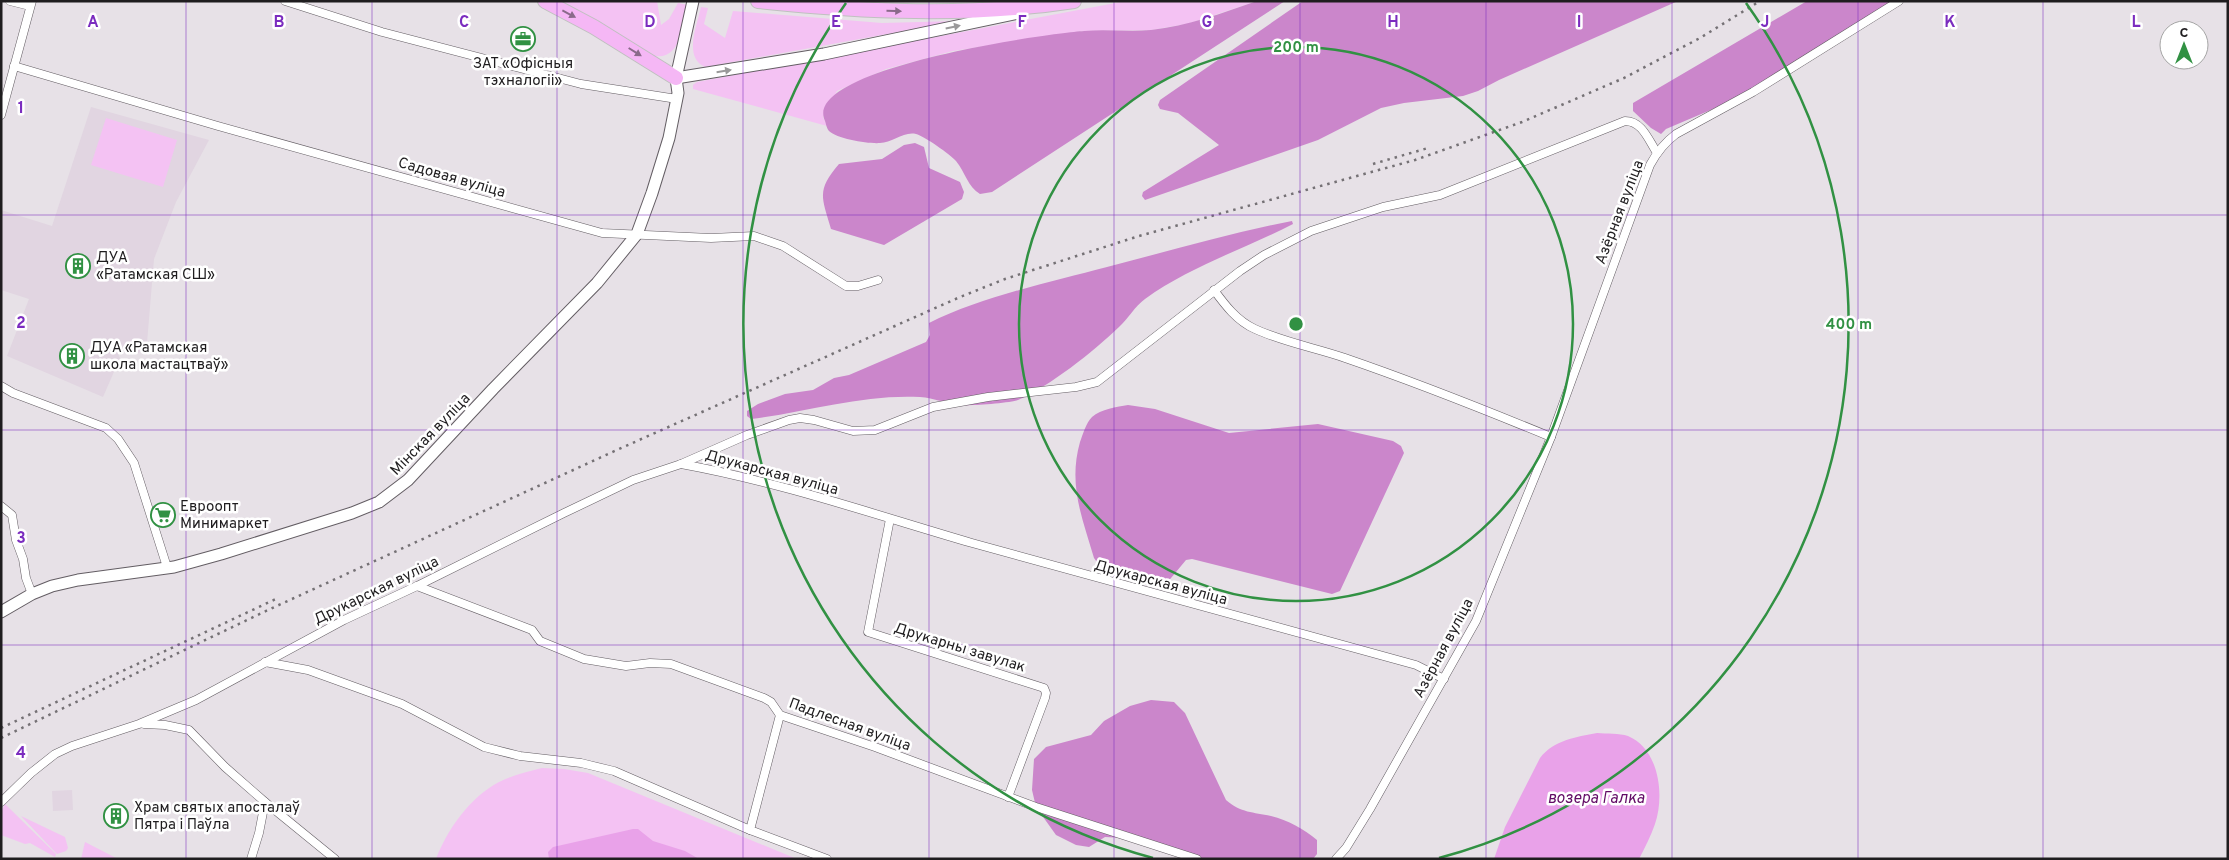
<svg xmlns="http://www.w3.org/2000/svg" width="2229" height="860" font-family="Overpass,sans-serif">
<rect width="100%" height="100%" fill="#e7e1e7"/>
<g fill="#e1d5e1">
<path d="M91,107l118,33 -33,62 -22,57 -7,84h-3l-1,7 -6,4 -22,-6 5,10 -17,39 -96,-41 22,-57 -28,-9v-80l51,16z"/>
<path d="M72,790l1,20 -20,1 -1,-20z"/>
</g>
<g fill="#f4c2f3">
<path d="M556,1h101l4,24 8,-6 9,-16 10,2c-5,19 -7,55 -33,51z"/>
<path d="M1126,1h131l-70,23 -36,6 -68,1 -130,20 -67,18 -49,22 -14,26 4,9 -134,-37v-4l4,-3z"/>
<path d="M701,7l7,1 -4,16 21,14 8,-27 149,12 77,-2 -254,46c-22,-10 -8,-41 -4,-60z"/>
<path d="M106,118l71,22 -14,47 -72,-22z"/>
<path d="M542,768l22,1 24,4 209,86h-361c11,-29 34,-62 63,-77 14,-7 28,-10 43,-14z"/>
<path d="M5,804l51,50 -1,3 -25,-14 -5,1 -24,-9v-23z"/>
<path d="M21,816l44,21 3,11 -2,3 -9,3z"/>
<path d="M85,842l33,17h-37z"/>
</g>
<g fill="#cb86cb">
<path d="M1257,1h28l-293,191 -12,2c-12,-7 -15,-22 -24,-33 -5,-6 -32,-25 -40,-27 -12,-3 -24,9 -36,9 -11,1 -43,-4 -51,-12 -2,-2 -3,-7 -4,-10 -25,-53 225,-88 259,-90 22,-2 45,1 67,-1 37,-4 71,-17 106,-29z"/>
<path d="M1303,1h375l-179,79 -21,11 -15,5 -59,7 -23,5 -63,32 -173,60 -3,-4 1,-4 76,-47 -41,-32 -18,-4 -2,-4 2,-5z"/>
<path d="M1807,1h92l-146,91 -87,37 -5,5 -10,-6 -18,-17v-8z"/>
<path d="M915,143l9,4 5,21 31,14 4,10 -2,7 -78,46 -53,-16c-9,-32 -15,-38 8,-65l43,-5 22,-14z"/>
<path d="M1292,221l1,3c-49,25 -104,43 -148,75 -10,7 -17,20 -26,28 -26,25 -69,59 -101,73 -8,3 -47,6 -57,5 -14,-1 -27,-7 -41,-8 -57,-3 -113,15 -169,22l-4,-3v-5l11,-7 27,-10 28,-4 21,-12 15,-3 77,-33 4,-7 -1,-12c52,-26 121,-41 178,-56 62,-16 123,-34 185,-46z"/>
<path d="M1128,405l27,4 74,24 89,-9 75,17 8,5 3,7 -64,138 -8,3 -140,-35 -6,1 -20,24 -6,1 -61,-20 -5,-7c-12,-41 -26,-73 -14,-116 3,-8 6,-19 12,-25 9,-8 25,-10 36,-12z"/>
<path d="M1151,700l23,2 11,11 41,87c15,13 27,12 45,16 17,4 33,13 46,24v14l-4,5h-116l-52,-20 -40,-2 -16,10 -13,-2 -20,-10 -20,-28 -4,-17 2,-31 12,-12 45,-12 13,-14 26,-15z"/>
</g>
<g fill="#e9a2e9">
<path d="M1597,733c10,1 22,0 31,3 31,13 37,59 27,88 -4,12 -10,23 -16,35h-145l11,-32 35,-69c14,-18 36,-21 57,-25z"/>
<path d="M633,829h5l15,12 32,10 14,8h-150l-1,-7 5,-5z"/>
</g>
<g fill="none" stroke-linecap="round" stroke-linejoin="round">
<defs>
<g id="street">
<path d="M10,1l20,5"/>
<path d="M285,1l97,31 199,52 96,15"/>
<path d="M14,66l204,60 384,107 109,5 43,-2 29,10 63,40h12l20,-6"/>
<path d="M1,115l31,-114"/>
<path d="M1214,290c11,15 23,31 41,39 28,13 61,19 90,29 70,24 138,51 206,79"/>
<path d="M1,386l12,7 93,35 12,11 16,24 33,104"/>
<path d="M681,464c99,18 195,51 291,79 148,42 296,82 444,122l28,14"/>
<path d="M1,506l11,9 4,25 7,19 3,19 6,16"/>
<path d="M890,519l-22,113 176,56 2,5 -1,5 -37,99"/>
<path d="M417,586l115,44 8,11 44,18 42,7 24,-3 21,1 93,34 7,4 9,13 95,32 161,60 161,52"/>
<path d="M265,662l43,8 94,34 82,43 36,9 61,7 33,8 136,59"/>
<path d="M780,715l-30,115 77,29"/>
<path d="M144,724l21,1 24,5 36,37 40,35 -6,31 -8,26"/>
<path d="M1,802l30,-29 24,-19 17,-8 67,-22 57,-24 148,-80 73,-34 147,-73 69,-33 48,-16 66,-29 42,-15 11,-2 14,2 39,11 22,-1 58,-23 55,-10 88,-10 21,-5 143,-111 24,-16 47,-24 72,-24 57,-12 185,-74c17,0 23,18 32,32"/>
<path d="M265,802l70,57"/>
<path d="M1336,859l10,-11 24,-39 106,-188 75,-184 99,-272c7,-13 14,-22 26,-31l77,-42 146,-91"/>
</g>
<g id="secondary">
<path d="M676,78l148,-24 199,-42"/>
<path d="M1,612l31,-18 20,-8 26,-6 96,-13 47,-13 131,-41 27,-11 29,-22 85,-91 104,-106 40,-49 15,-41 17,-55 9,-45 -2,-15 17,-77"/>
</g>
<g id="highway">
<path d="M545,1l49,26 82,51"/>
<path d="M758,1c104,11 212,16 316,0"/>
</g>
</defs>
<use href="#street" stroke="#635d63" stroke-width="9"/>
<use href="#secondary" stroke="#635d63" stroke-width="13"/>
<use href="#highway" stroke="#c0c0c0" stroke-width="16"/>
<use href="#street" stroke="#fff" stroke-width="8"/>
<use href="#secondary" stroke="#fff" stroke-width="11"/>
<use href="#highway" stroke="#f5b7f5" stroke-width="14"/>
<g stroke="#757175" stroke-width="2.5" stroke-dasharray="2.5 5" stroke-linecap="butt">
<path d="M1373,164l55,-16"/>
<path d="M1,728l277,-130"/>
<path d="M1,738l267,-128 351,-161 341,-152 45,-18 134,-43 276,-76 107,-38 102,-44 76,-40 60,-37"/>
</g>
</g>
<defs><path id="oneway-solid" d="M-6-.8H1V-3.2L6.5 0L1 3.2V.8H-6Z" transform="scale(1.25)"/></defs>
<g fill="#8a6a8a">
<use href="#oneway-solid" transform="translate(894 11) rotate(1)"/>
<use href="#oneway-solid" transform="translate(569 14) rotate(28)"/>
<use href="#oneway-solid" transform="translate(635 52) rotate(32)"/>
</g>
<g fill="#9a999a">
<use href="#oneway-solid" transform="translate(953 27) rotate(-12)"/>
<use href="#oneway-solid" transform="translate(724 71) rotate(-9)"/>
</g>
<path fill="none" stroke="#7b2cbf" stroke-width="1" stroke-opacity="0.55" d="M186,1v858M372,1v858M557,1v858M743,1v858M929,1v858M1114,1v858M1300,1v858M1486,1v858M1672,1v858M1858,1v858M2043,1v858M1,215h2227M1,430h2227M1,645h2227"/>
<g fill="none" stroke="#319143" stroke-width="2.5">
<circle cx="1296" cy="324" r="277"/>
<path d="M1153 858A553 553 0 0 1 846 3M1746 3A553 553 0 0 1 1439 858"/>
</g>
<defs>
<symbol id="office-ring" viewBox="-11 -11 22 22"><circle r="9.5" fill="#fff" stroke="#319143" stroke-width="1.5"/><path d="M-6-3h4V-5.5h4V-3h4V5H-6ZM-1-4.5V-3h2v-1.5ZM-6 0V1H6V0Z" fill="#319143"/></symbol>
<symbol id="building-ring" viewBox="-11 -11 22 22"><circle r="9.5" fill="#fff" stroke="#319143" stroke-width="1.5"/><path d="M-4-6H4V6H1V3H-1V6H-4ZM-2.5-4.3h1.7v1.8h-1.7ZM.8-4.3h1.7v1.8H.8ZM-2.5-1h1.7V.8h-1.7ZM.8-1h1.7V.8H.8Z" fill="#319143"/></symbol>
<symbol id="supermarket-ring" viewBox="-11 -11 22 22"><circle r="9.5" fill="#fff" stroke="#319143" stroke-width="1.5"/><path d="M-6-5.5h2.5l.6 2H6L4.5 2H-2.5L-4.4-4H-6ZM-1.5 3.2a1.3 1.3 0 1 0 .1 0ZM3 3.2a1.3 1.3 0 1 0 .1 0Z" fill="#319143"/></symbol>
</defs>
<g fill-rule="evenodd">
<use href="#office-ring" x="509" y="25" width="28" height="28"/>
<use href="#building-ring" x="64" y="252" width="28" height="28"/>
<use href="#building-ring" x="58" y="342" width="28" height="28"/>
<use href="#supermarket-ring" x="149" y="501" width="28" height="28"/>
<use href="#building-ring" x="102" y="802" width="28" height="28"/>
</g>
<g text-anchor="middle" stroke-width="5" stroke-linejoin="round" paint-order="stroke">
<g font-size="15" fill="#1f1d1f" stroke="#fff" text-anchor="start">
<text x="523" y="68" text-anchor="middle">ЗАТ «Офісныя<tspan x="523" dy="17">тэхналогіі»</tspan></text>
<text x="96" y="262">ДУА<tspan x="96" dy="17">«Ратамская СШ»</tspan></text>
<text x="90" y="352">ДУА «Ратамская<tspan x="90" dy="17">школа мастацтваў»</tspan></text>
<text x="180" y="511">Евроопт<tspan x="180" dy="17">Минимаркет</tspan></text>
<text x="134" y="812">Храм святых апосталаў<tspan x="134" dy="17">Пятра і Паўла</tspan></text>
</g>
<g font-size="15" fill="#1f1d1f" stroke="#fff">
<text transform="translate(452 177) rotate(16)" y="5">Садовая вуліца</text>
<text transform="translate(1619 212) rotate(-69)" y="5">Азёрная вуліца</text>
<text transform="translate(430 434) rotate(-46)" y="5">Мінская вуліца</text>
<text transform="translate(772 472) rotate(15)" y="5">Друкарская вуліца</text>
<text transform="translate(1161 582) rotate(15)" y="5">Друкарская вуліца</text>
<text transform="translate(376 590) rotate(-26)" y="5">Друкарская вуліца</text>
<text transform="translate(960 647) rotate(17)" y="5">Друкарны завулак</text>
<text transform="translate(1443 648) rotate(-62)" y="5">Азёрная вуліца</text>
<text transform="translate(850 724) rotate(20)" y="5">Падлесная вуліца</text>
</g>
<g font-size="16" font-style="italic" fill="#620b65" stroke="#fff">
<text x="1596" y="803">возера Галка</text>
</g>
</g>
<g font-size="16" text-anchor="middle" font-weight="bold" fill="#7b2cbf" stroke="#fff" stroke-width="5" stroke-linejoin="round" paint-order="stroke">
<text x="93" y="27">A</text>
<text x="279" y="27">B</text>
<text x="464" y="27">C</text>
<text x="650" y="27">D</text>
<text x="836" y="27">E</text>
<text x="1022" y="27">F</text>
<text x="1207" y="27">G</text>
<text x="1393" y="27">H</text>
<text x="1579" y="27">I</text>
<text x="1765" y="27">J</text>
<text x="1950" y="27">K</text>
<text x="2136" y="27">L</text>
<text x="21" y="113">1</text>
<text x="21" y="328">2</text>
<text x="21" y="543">3</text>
<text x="21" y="758">4</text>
</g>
<circle cx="1296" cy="324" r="8" fill="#319143" stroke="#fff" stroke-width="2.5"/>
<g font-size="15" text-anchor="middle" font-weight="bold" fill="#319143" stroke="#fff" stroke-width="5" stroke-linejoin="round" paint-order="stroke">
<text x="1296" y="52">200 m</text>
<text x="1849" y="329">400 m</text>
</g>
<rect width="2229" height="860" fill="none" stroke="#1f1d1f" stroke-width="5"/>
<g transform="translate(2184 45)"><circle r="24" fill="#ffffff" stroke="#a5a5a5"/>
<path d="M0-4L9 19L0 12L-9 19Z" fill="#319143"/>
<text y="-8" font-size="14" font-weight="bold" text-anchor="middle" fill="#1f1d1f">С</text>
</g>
</svg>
